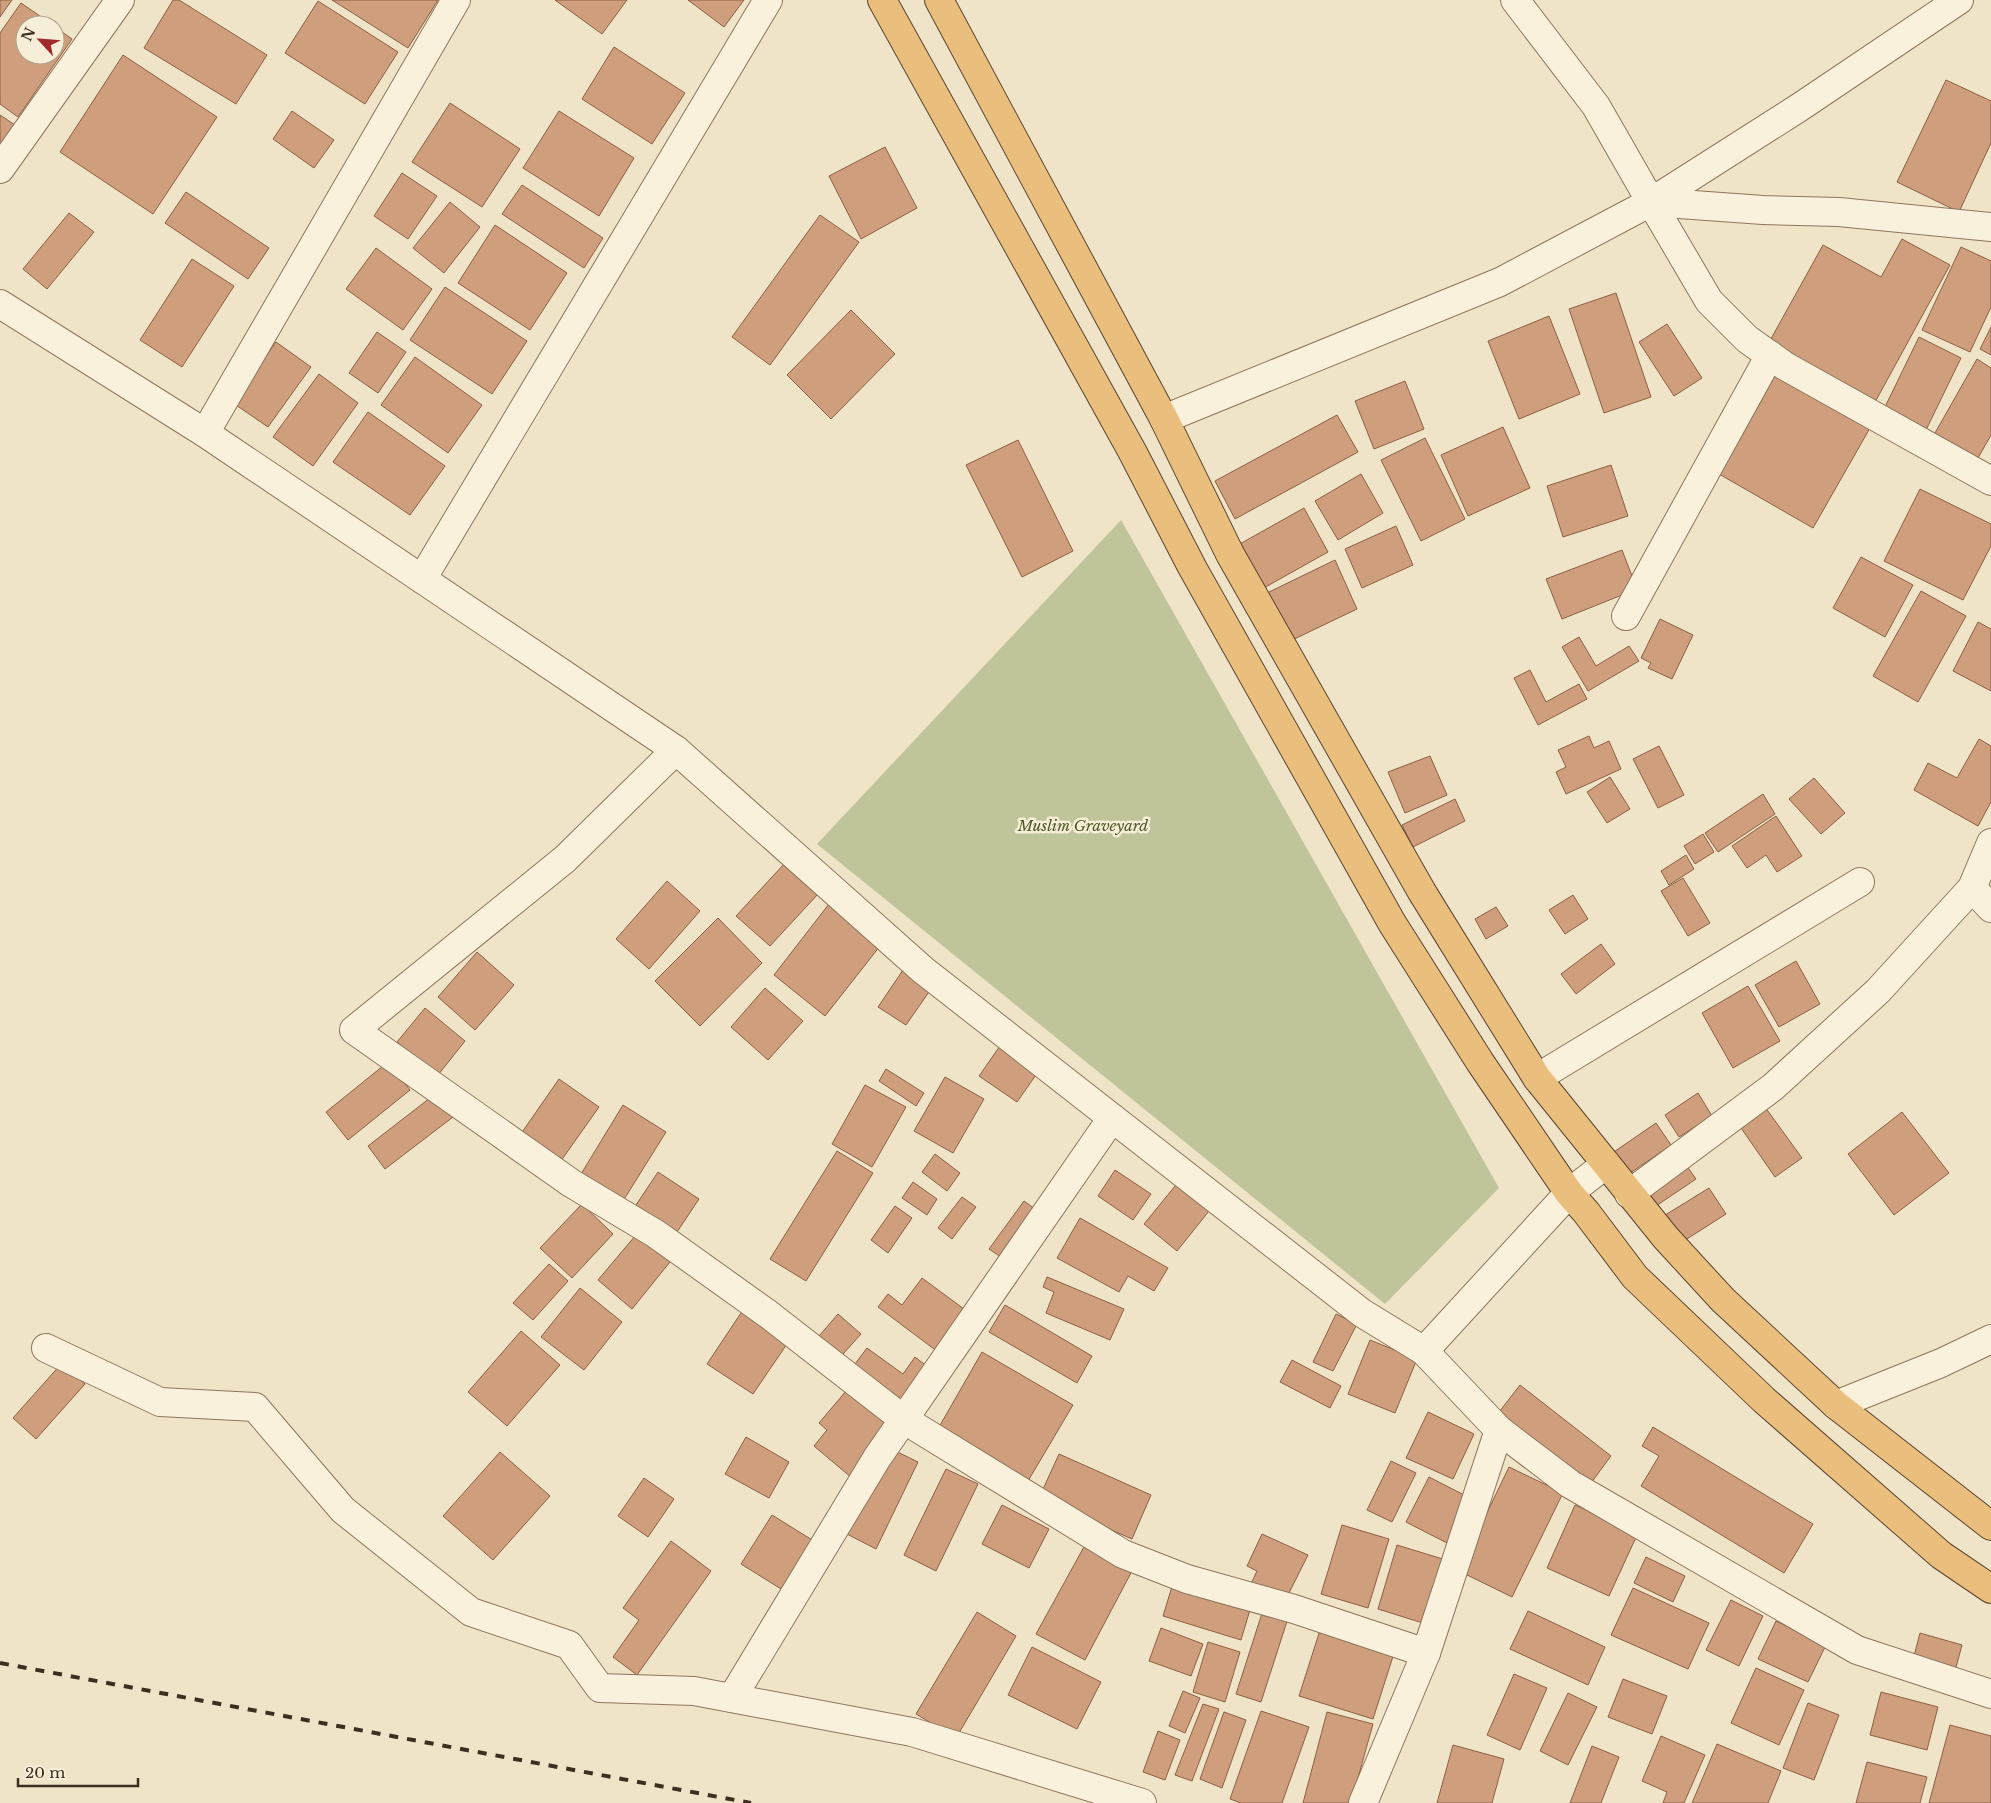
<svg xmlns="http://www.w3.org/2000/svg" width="1991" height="1803" font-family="'Libre Baskerville',serif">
<rect width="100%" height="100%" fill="#f0e4c8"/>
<path fill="#bfc49a" d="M1121,520l378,668 -114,116 -568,-460z"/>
<g fill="#cf9f7d" stroke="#8d5f41">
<path d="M0,0h12l-12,17z"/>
<path d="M173,0h6l88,55 -31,49 -92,-56z"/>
<path d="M332,0h106l-30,48z"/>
<path d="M555,0h72l-25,34z"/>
<path d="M688,0h56l-20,27z"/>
<path d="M318,1l80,51 -33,52 -80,-51z"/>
<path d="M21,3l32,22h-28v30h30v-28l17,12 -54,78 -18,-13v-71z"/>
<path d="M614,47l71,46 -33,51 -70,-45z"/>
<path d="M123,55l94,62 -64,97 -93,-62z"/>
<path d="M1946,80l45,21v42l-32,69 -62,-30z"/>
<path d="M450,103l70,46 -38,58 -70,-45z"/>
<path d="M292,111l42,29 -20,28 -41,-29z"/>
<path d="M559,111l75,47 -35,58 -76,-48z"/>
<path d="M0,115l15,10 -15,22z"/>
<path d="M885,147l32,61 -56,31 -32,-63z"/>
<path d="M402,173l35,23 -29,43 -34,-23z"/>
<path d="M522,185l81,53 -19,30 -82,-54z"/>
<path d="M186,192l83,56 -21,31 -83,-56z"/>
<path d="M450,202l30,25 -36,46 -31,-25z"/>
<path d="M69,213l25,19 -47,57 -24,-20z"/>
<path d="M820,215l39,27 -89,123 -38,-28z"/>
<path d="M495,225l72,48 -37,57 -72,-47z"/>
<path d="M1902,239l48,26 -76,139 -107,-58 56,-101 58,32z"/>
<path d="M1961,247l30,14v46l-21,45 -48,-22z"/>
<path d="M376,248l56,41 -29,41 -57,-41z"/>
<path d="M192,259l42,27 -52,81 -42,-27z"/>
<path d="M445,287l82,54 -35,53 -82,-54z"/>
<path d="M1616,293l35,104 -47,16 -35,-104z"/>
<path d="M851,310l44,44 -64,65 -44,-44z"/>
<path d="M1549,316l31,78 -61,25 -31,-78z"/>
<path d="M1667,324l35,54 -28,18 -35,-54z"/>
<path d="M1991,327v28l-11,-6z"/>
<path d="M377,332l29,20 -28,41 -29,-20z"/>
<path d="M1919,337l42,21 -36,74 -42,-21z"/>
<path d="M276,342l35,25 -43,60 -35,-24z"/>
<path d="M415,357l67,48 -34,48 -67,-48z"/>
<path d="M1977,359l14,9v67l-17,30 -43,-25z"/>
<path d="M319,374l39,29 -45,63 -40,-29z"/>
<path d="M1774,375l96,53 -57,100 -94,-54z"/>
<path d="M1405,381l19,48 -50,20 -19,-48z"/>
<path d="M368,412l77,54 -35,49 -77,-53z"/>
<path d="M1337,415l21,37 -123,67 -20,-38z"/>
<path d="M1503,427l27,61 -62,28 -27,-61z"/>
<path d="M1425,438l40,81 -44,22 -40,-81z"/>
<path d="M1018,440l55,111 -51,26 -56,-112z"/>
<path d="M1611,465l17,51 -65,21 -16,-51z"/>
<path d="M1361,474l22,39 -45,27 -23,-39z"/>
<path d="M1920,489l71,35v22l-28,54 -79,-39z"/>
<path d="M1304,508l24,44 -66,37 -24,-44z"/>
<path d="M1396,526l17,39 -51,23 -17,-39z"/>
<path d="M1622,550l15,39 -75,30 -16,-40z"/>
<path d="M1861,557l52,28 -28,52 -52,-29z"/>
<path d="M1335,560l22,49 -69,33 -23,-48z"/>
<path d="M1921,591l45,25 -48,86 -45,-26z"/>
<path d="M1660,619l33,16 -21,44 -24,-11 3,-5 -10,-5z"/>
<path d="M1978,622l13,7v62l-38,-20z"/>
<path d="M1579,637l17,29 33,-20 10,15 -51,30 -26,-44z"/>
<path d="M1530,670l16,32 33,-18 8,15 -49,26 -24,-47z"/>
<path d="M1589,736l5,12 15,-7 12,28 -55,25 -10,-22 10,-5 -8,-17z"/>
<path d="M1979,739l12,7v56l-13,24 -64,-36 14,-27 29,15z"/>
<path d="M1659,746l25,49 -26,13 -25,-49z"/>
<path d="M1430,756l17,39 -42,18 -17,-41z"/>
<path d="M1610,777l20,32 -23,14 -20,-31z"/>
<path d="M1814,778l31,35 -24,21 -32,-35z"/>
<path d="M1763,794l12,20 -57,38 -13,-19z"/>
<path d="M1455,799l10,22 -52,26 -11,-22z"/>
<path d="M1776,816l26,40 -25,16 -11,-17 -19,13 -15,-22z"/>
<path d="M1703,834l11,18 -19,12 -11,-18z"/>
<path d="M1686,855l8,14 -25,16 -8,-14z"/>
<path d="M785,863l34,30 -49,53 -34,-30z"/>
<path d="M1683,878l27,45 -22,13 -27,-45z"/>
<path d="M667,881l33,30 -51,58 -33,-30z"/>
<path d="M1573,895l15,24 -23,15 -16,-24z"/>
<path d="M829,904l51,42 -55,70 -51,-41z"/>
<path d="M1496,907l12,19 -22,13 -11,-20z"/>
<path d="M718,918l44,45 -62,63 -45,-45z"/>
<path d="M1601,944l14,20 -39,30 -15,-20z"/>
<path d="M477,952l37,33 -39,45 -37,-33z"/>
<path d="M1796,961l24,43 -41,23 -24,-42z"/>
<path d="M903,970l28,19 -25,36 -28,-18z"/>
<path d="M1748,986l32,55 -47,27 -31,-55z"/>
<path d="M765,988l38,33 -35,39 -37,-33z"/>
<path d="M425,1008l40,33 -27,34 -41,-33z"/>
<path d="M1000,1046l38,26 -21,30 -38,-26z"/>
<path d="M388,1062l22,28 -62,50 -22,-28z"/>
<path d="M886,1069l38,24 -8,13 -37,-25z"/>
<path d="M945,1077l39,22 -31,54 -39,-22z"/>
<path d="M559,1079l40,28 -41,58 -40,-27z"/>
<path d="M865,1085l41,22 -34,60 -40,-23z"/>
<path d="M439,1091l18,23 -72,55 -17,-23z"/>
<path d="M1698,1093l14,23 -33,21 -14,-22z"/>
<path d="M623,1105l43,27 -43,69 -42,-27z"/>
<path d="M1765,1107l37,51 -27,19 -36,-52z"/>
<path d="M1902,1112l47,61 -55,42 -46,-61z"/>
<path d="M1656,1123l15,22 -48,33 -15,-22z"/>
<path d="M837,1151l36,22 -67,108 -36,-22z"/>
<path d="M1677,1152l19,27 -43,29 -19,-28z"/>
<path d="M935,1154l25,19 -13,18 -25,-19z"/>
<path d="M1115,1170l36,24 -18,26 -35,-24z"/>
<path d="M658,1172l41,27 -24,36 -41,-27z"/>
<path d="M1180,1180l33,26 -36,45 -33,-27z"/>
<path d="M913,1182l24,17 -10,16 -25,-17z"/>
<path d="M1709,1188l17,26 -47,30 -17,-27z"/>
<path d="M962,1197l14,10 -24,32 -14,-11z"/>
<path d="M1024,1201l18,13 -35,47 -18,-12z"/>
<path d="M582,1204l31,30 -41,44 -32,-30z"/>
<path d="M895,1206l17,12 -24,35 -17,-13z"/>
<path d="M1080,1218l88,50 -14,23 -26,-15 -9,16 -62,-34z"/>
<path d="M641,1229l33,28 -42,52 -34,-29z"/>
<path d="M549,1264l19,17 -35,39 -20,-17z"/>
<path d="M1047,1277l77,32 -14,31 -64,-27 8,-21 -11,-5z"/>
<path d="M922,1278l46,34 -30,40 -60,-45 10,-13 14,11z"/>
<path d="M580,1288l42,34 -38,48 -43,-33z"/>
<path d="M1005,1305l87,51 -15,27 -88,-51z"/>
<path d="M745,1307l46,31 -38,56 -46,-30z"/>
<path d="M838,1314l23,20 -26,29 -22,-20z"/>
<path d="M1336,1314l21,10 -24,47 -20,-9z"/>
<path d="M521,1331l39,34 -53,61 -39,-34z"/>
<path d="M1370,1340l47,19 -22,54 -47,-19z"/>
<path d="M867,1348l36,26 12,-17 17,13 -30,41 -53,-39z"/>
<path d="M982,1352l91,53 -48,81 -90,-52z"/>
<path d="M1292,1360l49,26 -11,22 -50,-26z"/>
<path d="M62,1363l23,21 -49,55 -23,-21z"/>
<path d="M852,1384l47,40 -47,54 -38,-32 13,-16 -8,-7z"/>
<path d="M1520,1385l91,71 -23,31 -92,-71z"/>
<path d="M1428,1412l46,22 -21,45 -47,-21z"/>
<path d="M1653,1427l160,97 -29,49 -143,-87 18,-30 -17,-10z"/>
<path d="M746,1437l43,25 -20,36 -44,-24z"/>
<path d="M887,1447l31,15 -42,87 -31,-16z"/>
<path d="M500,1452l50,44 -57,64 -50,-44z"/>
<path d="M1059,1454l92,41 -19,44 -93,-41z"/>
<path d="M1391,1461l25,12 -24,49 -25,-12z"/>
<path d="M1509,1467l54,26 -51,104 -53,-26z"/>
<path d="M946,1469l32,15 -42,87 -32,-16z"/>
<path d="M1429,1477l41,21 -23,45 -41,-21z"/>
<path d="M644,1478l30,21 -26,38 -30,-21z"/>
<path d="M1002,1505l47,24 -20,39 -47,-24z"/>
<path d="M1575,1505l63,28 -29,63 -62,-28z"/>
<path d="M772,1515l45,28 -31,49 -45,-28z"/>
<path d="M1342,1525l47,14 -21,69 -47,-14z"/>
<path d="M1262,1534l46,21 -24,48 -34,-17 7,-15 -10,-5z"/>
<path d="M671,1541l40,30 -74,104 -24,-18 26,-37 -16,-12z"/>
<path d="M1085,1545l47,26 -47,89 -49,-26z"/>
<path d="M1397,1545l49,15 -20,64 -48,-15z"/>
<path d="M1646,1557l39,19 -12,26 -39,-19z"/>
<path d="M1174,1580l78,23 -11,37 -78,-24z"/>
<path d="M1633,1588l76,35 -21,46 -77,-34z"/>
<path d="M1731,1600l32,16 -24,50 -33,-16z"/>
<path d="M1265,1604l25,8 -29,90 -25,-8z"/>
<path d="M1528,1611l77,36 -17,38 -78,-36z"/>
<path d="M977,1612l39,24 -60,102 -40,-24z"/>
<path d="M1776,1621l50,24 -18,37 -50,-23z"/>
<path d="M1322,1624l74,23 -23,72 -74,-23z"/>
<path d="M1161,1628l42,16 -12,32 -42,-15z"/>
<path d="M1920,1633l42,12 -7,26 -42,-11z"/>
<path d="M1208,1642l32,10 -15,50 -32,-10z"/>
<path d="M1032,1647l69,35 -24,47 -69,-34z"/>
<path d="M1756,1668l48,22 -25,55 -48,-22z"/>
<path d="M1514,1674l33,14 -27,62 -33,-15z"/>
<path d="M1623,1679l44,17 -15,38 -44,-17z"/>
<path d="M1183,1691l17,7 -15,35 -16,-7z"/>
<path d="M1881,1692l57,15 -11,43 -57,-15z"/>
<path d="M1568,1693l29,14 -29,58 -28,-14z"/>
<path d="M1808,1703l31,12 -25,65 -31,-12z"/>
<path d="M1203,1704l16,5 -27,72 -17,-6z"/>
<path d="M1261,1711l48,16 -27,76h-41l-11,-4z"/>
<path d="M1224,1712l22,8 -24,68 -22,-9z"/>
<path d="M1327,1712l46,12 -22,79h-48z"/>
<path d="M1950,1725l41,11v67h-62z"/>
<path d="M1158,1731l22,9 -15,40 -22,-8z"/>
<path d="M1661,1736l44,19 -21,48h-21l4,-11 -25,-11z"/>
<path d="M1717,1744l64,27 -13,32h-76z"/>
<path d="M1453,1745l51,14 -12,44h-55z"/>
<path d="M1592,1746l27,11 -18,46h-31z"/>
<path d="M1867,1762l60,15 -7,26h-64z"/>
</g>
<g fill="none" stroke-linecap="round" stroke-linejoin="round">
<defs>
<g id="minor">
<path d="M1515,0l81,106 55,96 149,-95 159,-107"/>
<path d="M0,169l120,-169"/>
<path d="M1651,202l58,99 38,38 38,27 206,115"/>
<path d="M0,304l205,129 471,317 247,220 439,343 62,38 75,79 71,54 287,166 134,44"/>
<path d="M1164,419l336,-137 151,-80 112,8 76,2 152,15"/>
<path d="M205,433l251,-433"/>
<path d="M422,579l346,-579"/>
<path d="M1626,616l144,-261"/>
<path d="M676,750l-111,109 -211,171 217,153 85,51 112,80 135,105 220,135 64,25 107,30 132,44"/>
<path d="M1972,888l19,20"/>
<path d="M1537,1078l323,-196"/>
<path d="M1629,1194l144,-107 105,-96 94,-103 19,-45"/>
<path d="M46,1348l114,54 95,5 88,103 128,102 98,33 31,43 94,3 218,41 230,71"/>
<path d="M1424,1351l145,-158 37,-29"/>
<path d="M1836,1405l105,-42 50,-24"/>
<path d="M732,1698l145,-240 235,-340"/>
<path d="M1363,1803l63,-150 73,-223"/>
</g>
<g id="trunk">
<path d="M882,0l250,451 60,116 200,356 88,139 89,131 17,19 49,65 129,123 177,155 50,34"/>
<path d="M939,0l225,419 66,135 192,338 115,186 129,160 57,62 113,105 155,121"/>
</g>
</defs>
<use href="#minor" stroke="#8d765c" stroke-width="30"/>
<use href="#trunk" stroke="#5b4430" stroke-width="30"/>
<use href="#minor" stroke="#faf1dc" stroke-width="28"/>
<use href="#trunk" stroke="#eabe7c" stroke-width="28"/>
<path stroke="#3d2e20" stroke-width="4" stroke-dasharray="9 9" stroke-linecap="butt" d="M0,1663l751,140"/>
</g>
<g text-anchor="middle" stroke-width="5" stroke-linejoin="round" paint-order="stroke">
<g font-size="15" font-style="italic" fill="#4d5a26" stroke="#f7eed8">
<text x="1083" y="831">Muslim Graveyard</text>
</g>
</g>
<g transform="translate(40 40) rotate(296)"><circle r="24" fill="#f7eed8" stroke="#ada18e"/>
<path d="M0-4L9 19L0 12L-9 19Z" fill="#9e2a2b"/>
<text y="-8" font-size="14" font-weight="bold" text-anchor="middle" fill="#3d2e20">N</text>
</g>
<path d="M18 1778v8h120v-8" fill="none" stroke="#3d2e20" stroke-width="2.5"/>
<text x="25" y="1778" font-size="15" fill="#3d2e20" stroke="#f7eed8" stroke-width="4" paint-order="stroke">20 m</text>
</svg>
